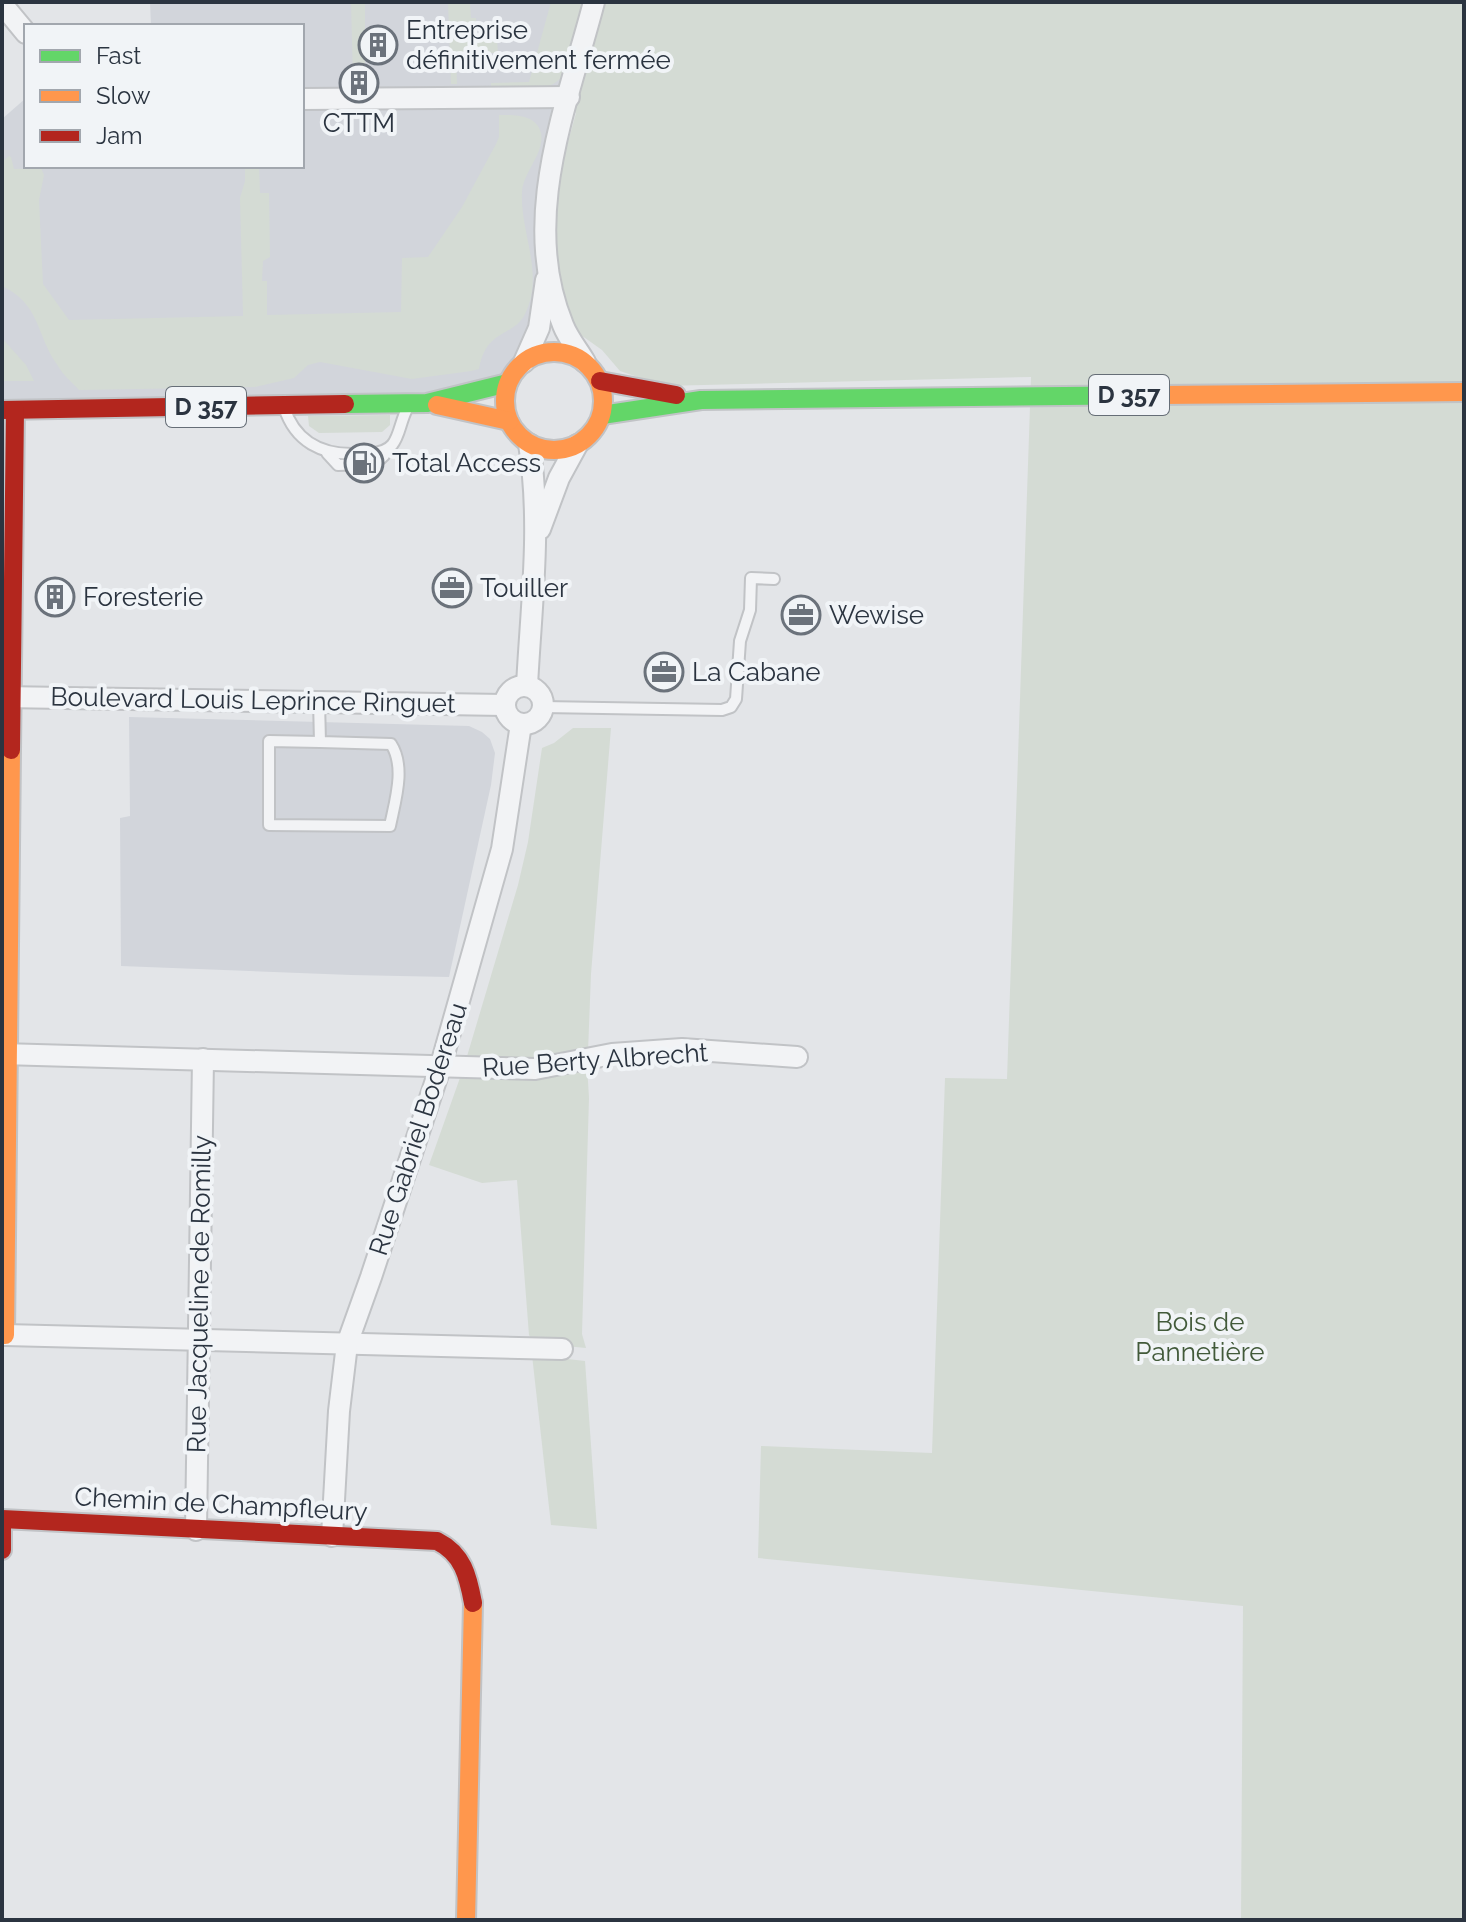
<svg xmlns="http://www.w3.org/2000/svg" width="1466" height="1922" font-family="Raleway,sans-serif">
<rect width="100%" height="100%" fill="#e3e5e8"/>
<g fill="#d2d5db">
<path d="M150,2h444l-41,153 -5,117 -24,90 -9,10 -32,18 -481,20v-291l24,-21v68h276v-140h-151z"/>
<path d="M129,717l340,9 13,6 8,7 5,14 -4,32 -42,192 -98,-2 -230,-9 -1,-148 10,-2z"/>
</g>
<g fill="#d4dbd4">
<path d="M351,2h14v78h-12z"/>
<path d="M448,2h22l1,16h5l1,22h20l1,13h-42l1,31h-6z"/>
<path d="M551,2h33l-22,75c-16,18 -48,12 -71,13v-7l38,-1z"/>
<path d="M602,2h862v1918h-223l2,-314 -485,-48 3,-112 171,7 13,-375 62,1 24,-702 -367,9 -44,-15 -18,-21 -24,-17 -10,-14 -6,-21 -10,-72 8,-73h5l11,-40 -4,-2z"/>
<path d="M499,115c15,0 37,-1 42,18 4,20 -18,39 -19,59 -2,41 23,82 3,122 -11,23 -39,14 -46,55l-8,2 -59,8 -92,-17 -12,3 -14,13 -39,9 -176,3c-7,-8 -16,-15 -21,-24 -22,-30 -17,-62 -56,-80v-124l7,-6 2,1 3,12 27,-1 3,7 -5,25 4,84 26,36 174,-4 -3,-118 5,-17v-15h14l1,27h9l1,64 -7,4 -1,20h5v34l134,-3 1,-54 26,-1 34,-50 34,-63 3,-7z"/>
<path d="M2,338l24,27 8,16h-32z"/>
<path d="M390,415v10l-8,7 -63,1 -10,-7 -1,-10z"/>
<path d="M573,728h38l-20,246 -3,78 -47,10 -76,1 53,-178 10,-43 14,-94 12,-5z"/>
<path d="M587,1065l2,33 -7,236 4,14 -52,-5 -5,-8 -12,-155 -35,3 -53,-18 32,-90z"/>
<path d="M532,1355l53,6 12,168 -46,-4z"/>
</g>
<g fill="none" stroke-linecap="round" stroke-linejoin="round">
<defs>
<g id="lane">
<path d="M284,407c11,35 38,48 72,47"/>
<path d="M327,453l11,12c19,-1 39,4 49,-14"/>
<path d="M371,453c31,-1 25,-25 37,-46"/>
<path d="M319,701l1,41 -51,-1v84l121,1c5,-25 16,-59 1,-82l-71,-2"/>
<path d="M543,707l179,3 9,-3 5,-8 4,-58 10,-31 1,-32 23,1"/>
</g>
<g id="street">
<path d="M2,4l24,29"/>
<path d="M302,99l267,-2"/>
<path d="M524,362l15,-34 7,-48"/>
<path d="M585,362c-7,-12 -17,-24 -22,-37 -44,-106 4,-219 31,-323"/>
<path d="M540,529l19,-51 18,-33"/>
<circle cx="524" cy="705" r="19"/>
<path d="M527,686c4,-80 15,-162 2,-242"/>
<path d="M2,697l502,8"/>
<path d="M2,1054l533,15 77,-15 70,-5 115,8"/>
<path d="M5,1335l557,14"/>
<path d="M196,1530l7,-471"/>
<path d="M332,1536l7,-125 8,-67 24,-67 69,-209 62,-219 19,-125"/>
</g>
<g id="fast">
<path d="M345,404l82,-1 81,-20"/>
<path d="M602,415l99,-15 460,-5"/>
</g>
<g id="slow">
<circle cx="554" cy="401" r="49"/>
<path d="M1161,395l303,-3"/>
<path d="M437,405l72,16"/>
<path d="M2,1335h3l6,-585"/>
<path d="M466,1920l7,-317"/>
</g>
<g id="jam">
<path d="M600,381l76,14"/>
<path d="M2,410l343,-6"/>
<path d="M11,750l4,-340"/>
<path d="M2,1550v-31l435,22c26,13 31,35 36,62"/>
</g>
</defs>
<use href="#lane" stroke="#c1c3c6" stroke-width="14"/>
<use href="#street" stroke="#c1c3c6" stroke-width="24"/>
<use href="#fast" stroke="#c1c3c6" stroke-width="22"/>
<use href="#slow" stroke="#c1c3c6" stroke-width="22"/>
<use href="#jam" stroke="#c1c3c6" stroke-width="22"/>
<use href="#lane" stroke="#f2f3f5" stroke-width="10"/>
<use href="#street" stroke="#f2f3f5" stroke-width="20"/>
<use href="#fast" stroke="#63d668" stroke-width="18"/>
<use href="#slow" stroke="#ff974d" stroke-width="18"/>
<use href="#jam" stroke="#b3261e" stroke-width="18"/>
</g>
<defs>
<symbol id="building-ring" viewBox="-11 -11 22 22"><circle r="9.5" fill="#f1f4f7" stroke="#6b727b" stroke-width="1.5"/><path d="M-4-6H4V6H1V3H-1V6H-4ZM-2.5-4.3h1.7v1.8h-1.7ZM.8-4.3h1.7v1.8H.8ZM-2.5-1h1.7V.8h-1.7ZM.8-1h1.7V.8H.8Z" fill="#6b727b"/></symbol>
<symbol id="fuel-ring" viewBox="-11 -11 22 22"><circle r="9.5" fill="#f1f4f7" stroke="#6b727b" stroke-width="1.5"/><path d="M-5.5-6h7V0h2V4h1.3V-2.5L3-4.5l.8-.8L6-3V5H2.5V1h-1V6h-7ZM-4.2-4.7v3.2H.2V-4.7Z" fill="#6b727b"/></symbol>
<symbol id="office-ring" viewBox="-11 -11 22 22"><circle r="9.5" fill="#f1f4f7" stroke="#6b727b" stroke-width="1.5"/><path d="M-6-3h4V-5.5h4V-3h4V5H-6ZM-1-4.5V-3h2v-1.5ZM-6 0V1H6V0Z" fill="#6b727b"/></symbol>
</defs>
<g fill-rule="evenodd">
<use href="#building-ring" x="356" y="23" width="44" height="44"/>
<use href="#building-ring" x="337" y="61" width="44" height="44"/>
<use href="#fuel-ring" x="342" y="441" width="44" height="44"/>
<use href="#office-ring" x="430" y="566" width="44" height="44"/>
<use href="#building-ring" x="33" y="575" width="44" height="44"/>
<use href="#office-ring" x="779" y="593" width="44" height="44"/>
<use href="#office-ring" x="642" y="650" width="44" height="44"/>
</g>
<g text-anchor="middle" stroke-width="8" stroke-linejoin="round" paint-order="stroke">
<g fill="#f1f4f7" stroke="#666e77" stroke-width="2">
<rect x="1089" y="375" width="80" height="40" rx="6"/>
<rect x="166" y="387" width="80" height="40" rx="6"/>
</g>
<g font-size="24" font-weight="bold" fill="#2b3440">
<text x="1129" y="403">D 357</text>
<text x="206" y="415">D 357</text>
</g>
<g font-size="26" fill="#2b3440" stroke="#f1f4f7" text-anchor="start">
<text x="406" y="39">Entreprise<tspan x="406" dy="30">définitivement fermée</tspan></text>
<text x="359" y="132" text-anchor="middle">CTTM</text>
<text x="392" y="472">Total Access</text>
<text x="480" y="597">Touiller</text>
<text x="83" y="606">Foresterie</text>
<text x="829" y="624">Wewise</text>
<text x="692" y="681">La Cabane</text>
</g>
<g font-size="26" fill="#2b3440" stroke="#f1f4f7">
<text transform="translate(253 700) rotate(1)" y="9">Boulevard Louis Leprince Ringuet</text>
<text transform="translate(595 1060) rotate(-4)" y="9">Rue Berty Albrecht</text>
<text transform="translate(418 1129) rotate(-72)" y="9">Rue Gabriel Bodereau</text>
<text transform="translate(199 1294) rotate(-89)" y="9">Rue Jacqueline de Romilly</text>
<text transform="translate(221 1504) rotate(3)" y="9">Chemin de Champfleury</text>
</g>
<g font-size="26" fill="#425a3a" stroke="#f1f4f7">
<text x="1200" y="1331">Bois de<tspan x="1200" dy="30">Pannetière</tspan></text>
</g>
</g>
<rect width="1466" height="1922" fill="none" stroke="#2b3440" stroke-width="8"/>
<rect x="24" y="24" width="280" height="144" fill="#f1f4f7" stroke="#a2a7ae" stroke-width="2"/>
<rect x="40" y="50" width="40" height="12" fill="#63d668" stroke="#a2a7ae" stroke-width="2"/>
<text x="96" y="64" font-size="24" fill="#2b3440">Fast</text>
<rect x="40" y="90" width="40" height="12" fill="#ff974d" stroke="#a2a7ae" stroke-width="2"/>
<text x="96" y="104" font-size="24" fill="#2b3440">Slow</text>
<rect x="40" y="130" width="40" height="12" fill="#b3261e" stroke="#a2a7ae" stroke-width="2"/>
<text x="96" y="144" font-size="24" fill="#2b3440">Jam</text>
</svg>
